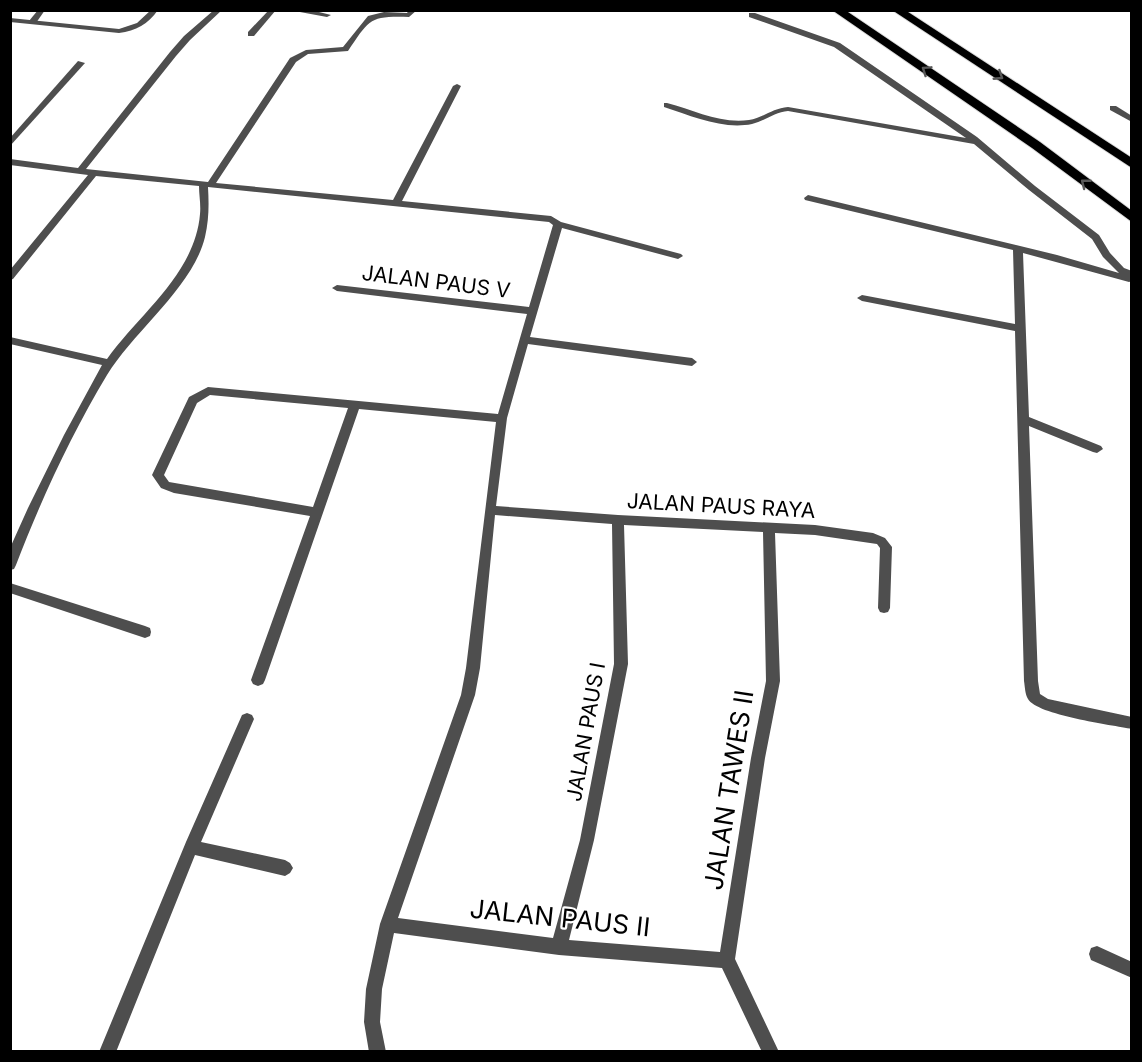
<svg xmlns="http://www.w3.org/2000/svg" width="1142" height="1062" font-family="Inter,sans-serif">
<rect width="100%" height="100%" fill="#fff"/>
<g fill="none" stroke-linecap="round" stroke-linejoin="round">
<defs>
<g id="motorway">
<path d="M832,10h13l195,132 92,69v11l-100,-74z"/>
<path d="M892,10h13l227,148v10z"/>
</g>
</defs>
<use href="#motorway" stroke="#dbdbdb" stroke-width="2"/>
<g fill="#4e4e4e" fill-rule="evenodd">
<path d="M38,10h7l-9,13h-6l-1,-2z"/>
<path d="M214,10h8l-32,30 -14,16 -90,113 122,13 82,-124 16,-8 37,-3 25,-31 16,-4 23,1 2,-3h8l-8,7c-40,-1 -39,2 -61,34l-40,3 -12,8 -80,121 177,17 60,-114 4,-2 4,2 -59,115 149,15 10,6 120,32 2,2 -5,3 -116,-31 -32,109 162,21 5,4 -5,4 -164,-22 -21,74 -11,88 122,9 197,10 58,8 12,5 7,9 -2,61 -2,4 -4,1 -4,-1 -2,-4 2,-60 -3,-4 -62,-9 -40,-2 5,148 -15,77 -30,201 44,93h-17l-40,-84 -163,-13 -165,-22 -12,56 -2,33 6,30h-17l-5,-30 2,-33 14,-65 81,-229 5,-27 30,-246 -137,-13 -94,271 -2,4 -5,2 -5,-2 -2,-4 59,-164 -136,-23 -13,-5 -9,-13 37,-78 19,-10 290,27 29,-100 -190,-23 -5,-3 5,-3 192,22 24,-82 -4,-3 -341,-35c1,17 1,33 -3,50 -12,50 -71,94 -98,138 -35,58 -67,127 -91,190l-2,4 -4,1v-22l18,-40 36,-73 38,-70 -92,-21v-7l97,22c33,-46 88,-85 93,-145 1,-9 -1,-19 -1,-28l-103,-10 -83,103 -3,1v-10l78,-95 -78,-10v-6l68,9 92,-116 14,-16zM210,395l138,13 -35,99 -144,-25 -5,-7 33,-72zM495,515l117,9 2,140 -34,176 -27,98 -155,-20 77,-223 5,-27zM624,525l139,7 3,149 -15,77 -31,194 -151,-12 25,-100 34,-176z"/>
<path d="M269,10h7l-22,26h-6v-4z"/>
<path d="M289,10h22l20,5 -4,2z"/>
<path d="M749,13h6l85,30 137,94 58,49 64,49 11,18 14,15 8,3v10l-3,1 -106,-29 6,164 72,29 2,3 -6,4 -4,-1 -64,-26 9,255 2,13 8,5 84,18v12c-20,-4 -95,-14 -104,-30 -3,-5 -3,-12 -4,-18l-9,-350 -153,-30 -5,-3 5,-3 153,29 -2,-74 -208,-50 -1,-2 4,-3 249,60 62,18 -16,-16 -11,-18 -63,-49 -55,-46 -186,-33c-13,1 -23,10 -36,13 -29,6 -60,-8 -88,-17v-4h3c27,7 53,21 82,17 14,-2 24,-12 39,-13l178,31 -132,-91 -85,-30z"/>
<path d="M78,61l7,2 -75,83v-8z"/>
<path d="M1110,106h6l16,10v6l-22,-12z"/>
<path d="M10,583l135,43 5,2 1,4 -1,4 -5,2 -135,-45z"/>
<path d="M247,713l5,2 2,4 -53,123 84,18 5,3 3,5 -3,5 -5,3 -90,-21 -79,197h-17l87,-210 56,-127z"/>
<path d="M1097,946l35,16v16l-41,-18 -2,-6 2,-6z"/>
</g>
<path fill="#4e4e4e" fill-rule="evenodd" d="M151,10h7c-10,14 -22,21 -39,23l-109,-11v-4l109,11 18,-6z"/>
<use href="#motorway" fill="#000" fill-rule="evenodd"/>
</g>
<defs><path id="oneway-chevron" d="M-2-3.5L2.5 0L-2 3.5" fill="none" stroke-width="1.6" stroke-linecap="round" stroke-linejoin="round" transform="scale(1.5)"/></defs>
<g stroke="#595959">
<use href="#oneway-chevron" transform="translate(926 70) rotate(-146)"/>
<use href="#oneway-chevron" transform="translate(999 76) rotate(33)"/>
<use href="#oneway-chevron" transform="translate(1085 183) rotate(-142)"/>
</g>
<g text-anchor="middle" stroke-width="4.5" stroke-linejoin="round" paint-order="stroke">
<g font-size="21" fill="#000" stroke="#fff">
<text transform="translate(436 282) rotate(7)" y="7">JALAN PAUS V</text>
<text transform="translate(721 506) rotate(3)" y="7">JALAN PAUS RAYA</text>
<text transform="translate(586 732) rotate(-80)" y="7">JALAN PAUS I</text>
</g>
<g font-size="26" fill="#000" stroke="#fff">
<text transform="translate(729 790) rotate(-81)" y="9">JALAN TAWES II</text>
<text transform="translate(560 918) rotate(6)" y="9">JALAN PAUS II</text>
</g>
</g>
<rect width="1142" height="1062" fill="none" stroke="#000000" stroke-width="24"/>
</svg>
